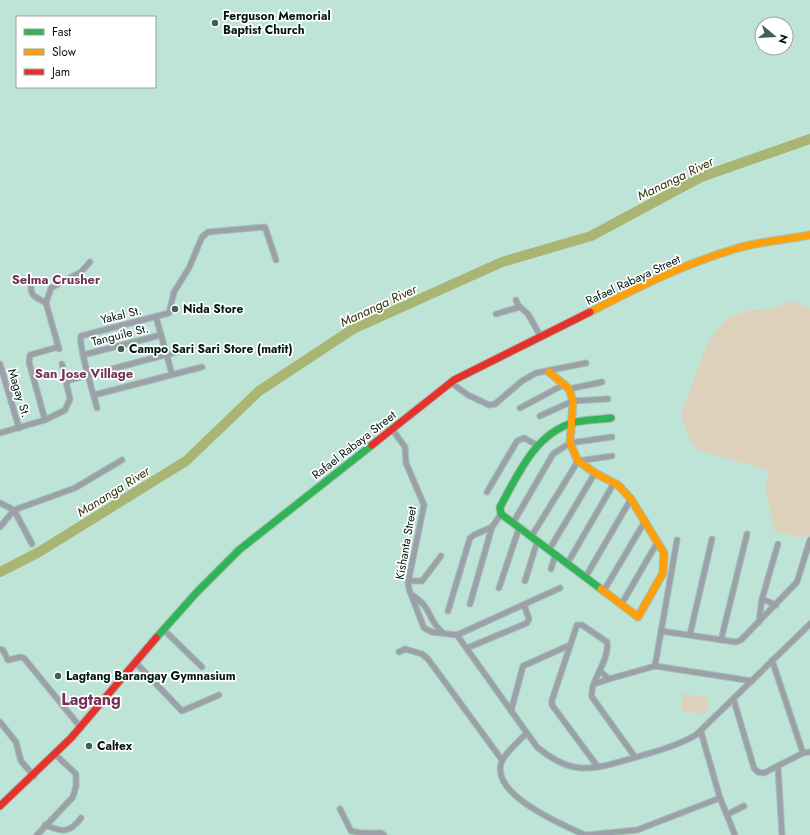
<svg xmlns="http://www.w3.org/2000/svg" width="810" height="835" font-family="Jost,sans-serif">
<rect width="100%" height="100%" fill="#bde4d6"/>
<g fill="#ddd1bb">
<path d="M792,301l18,8v227l-14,1 -22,-6 -9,-47 4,-13 -73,-22 -8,-12 -7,-23 25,-67 9,-15 12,-14 20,-7 28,-3z"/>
<path d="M683,694l26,3 -3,17 -25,-3z"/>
</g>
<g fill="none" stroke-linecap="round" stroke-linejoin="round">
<path stroke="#a9b572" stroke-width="10" d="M0,572l39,-20 147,-91 73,-70 94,-62 149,-67 89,-26 110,-59 109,-38"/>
<defs>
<g id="street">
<path d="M31,284c-1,13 5,13 15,19"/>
<path d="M516,300l2,5 10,9 13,23"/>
<path d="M496,314l24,-7"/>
<path d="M156,317l16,57"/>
<path d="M59,349l-13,-46 5,-15 30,-16 9,-10"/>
<path d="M83,355l78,-20"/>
<path d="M0,364l19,64"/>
<path d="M66,381l118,-31"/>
<path d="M450,382l18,13 21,10 6,-1 27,-23 14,-8 50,-10"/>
<path d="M569,389l33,-7"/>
<path d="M94,395l108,-28"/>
<path d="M97,408c-3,-12 -19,-63 -16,-72l88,-23 5,-21 15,-24 13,-31 6,-5 57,-5 11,33"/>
<path d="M520,408l45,-24"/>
<path d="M540,416l33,-15 35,-2"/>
<path d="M45,420l-16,-58 1,-7 28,-8"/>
<path d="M392,429l13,18 1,16 18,42 -16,78 1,6 15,39 8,4 25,3 103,-47"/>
<path d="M0,433l45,-13 20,-10 5,-11 -8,-35"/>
<path d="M487,492l30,-51 7,-3 13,7"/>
<path d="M0,503l14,7 18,34"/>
<path d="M513,523l40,-69 17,-11 42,-6"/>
<path d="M0,527l14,-17 61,-22 47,-28"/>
<path d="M531,537l47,-76 34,-5"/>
<path d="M549,550l46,-77"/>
<path d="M567,564l47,-81"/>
<path d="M551,569l4,-13"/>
<path d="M585,578l46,-79"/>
<path d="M409,581h13l19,-25"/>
<path d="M525,581l12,-39"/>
<path d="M499,588l20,-60"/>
<path d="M603,592l42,-71"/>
<path d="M412,595c21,13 15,25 31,38"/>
<path d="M762,599l14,6"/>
<path d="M470,604l22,-77 9,-13"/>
<path d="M621,605l36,-62"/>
<path d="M448,611l22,-73 4,-3 18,-8"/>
<path d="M759,622l3,-23 16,-55"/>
<path d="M164,630l38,37"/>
<path d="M661,631l75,11 5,-2 56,-58 13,-42"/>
<path d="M690,634l22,-95"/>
<path d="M457,635l80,112c12,10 28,20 44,21 17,1 33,-5 49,-9 23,-7 45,-12 66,-24l114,-111"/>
<path d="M721,640l26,-106"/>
<path d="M467,648l60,-25 2,-4 -5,-14"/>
<path d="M0,649l3,1 5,10 13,-3 3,1 57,70"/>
<path d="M399,652l6,-3 17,5 6,5 74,101"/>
<path d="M772,660l31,93"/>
<path d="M136,663l46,48 37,-16"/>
<path d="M655,666l22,-126"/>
<path d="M609,679l46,-13 97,15"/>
<path d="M594,684l15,-5 -9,-8"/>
<path d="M734,701l20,67 4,4 6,1 39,-20 7,-1"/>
<path d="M511,711l12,-45 47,-21"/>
<path d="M0,722l16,20 5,19 13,15"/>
<path d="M701,732l19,66 15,37"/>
<path d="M527,733c-7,7 -21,19 -25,28 -14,33 61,64 83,74"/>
<path d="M598,767l-46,-62v-5l25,-75h5l25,17c3,19 -18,40 -15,55l43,60"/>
<path d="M778,767l4,68"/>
<path d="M340,809l11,22 10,2h20l3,2"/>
<path d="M728,814l16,-8"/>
<path d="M45,825c17,7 24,9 36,-7"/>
<path d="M37,835l36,-38 3,-11v-12l-20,-19"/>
<path d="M587,835l50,-5 83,-32"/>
</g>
<g id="fast">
<path d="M601,589l-100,-75 -1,-7c18,-32 34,-72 72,-84 12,-4 26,-3 39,-5"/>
<path d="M156,638l41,-46 42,-42 133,-105"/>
</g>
<g id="slow">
<path d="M590,312c48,-25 96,-49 148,-64 24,-7 48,-8 72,-13"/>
<path d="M549,372l20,17 4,12 -3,42 8,18 17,12 23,12 13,14 33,54 -1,20 -25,44 -37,-28"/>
</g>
<g id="jam">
<path d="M372,445l82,-65 136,-68"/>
<path d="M0,806l71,-68 85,-100"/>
</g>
</defs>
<use href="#street" stroke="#a2c0b5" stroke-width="7"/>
<use href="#fast" stroke="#a2c0b5" stroke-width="9"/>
<use href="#slow" stroke="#a2c0b5" stroke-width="9"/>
<use href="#jam" stroke="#a2c0b5" stroke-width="9"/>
<use href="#street" stroke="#9ca0a9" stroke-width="5"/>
<use href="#fast" stroke="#30b455" stroke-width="7"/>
<use href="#slow" stroke="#ff9f0a" stroke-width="7"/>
<use href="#jam" stroke="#e5322d" stroke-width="7"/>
</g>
<g fill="#425f55" stroke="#fff" stroke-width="1.5">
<circle cx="215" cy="23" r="4"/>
<circle cx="175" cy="309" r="4"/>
<circle cx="121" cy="349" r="4"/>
<circle cx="58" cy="676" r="4"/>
<circle cx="89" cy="746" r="4"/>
</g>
<g text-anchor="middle" stroke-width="3.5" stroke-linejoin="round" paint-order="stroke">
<g font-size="12" font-weight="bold" fill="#00180f" stroke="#fff" text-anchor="start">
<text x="223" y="20">Ferguson Memorial<tspan x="223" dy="14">Baptist Church</tspan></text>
<text x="183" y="313">Nida Store</text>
<text x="129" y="353">Campo Sari Sari Store (matit)</text>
<text x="66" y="680">Lagtang Barangay Gymnasium</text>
<text x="97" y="750">Caltex</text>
</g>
<g font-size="12" fill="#00180f" stroke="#fff">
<text transform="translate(633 280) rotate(-25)" y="4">Rafael Rabaya Street</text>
<text transform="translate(121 315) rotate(-14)" y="4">Yakal St.</text>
<text transform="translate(120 335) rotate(-14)" y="4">Tanguile St.</text>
<text transform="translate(19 393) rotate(73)" y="4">Magay St.</text>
<text transform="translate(354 445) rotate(-38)" y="4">Rafael Rabaya Street</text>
<text transform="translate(406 543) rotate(-80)" y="4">Kishanta Street</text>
</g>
<g font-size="13" font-style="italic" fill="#33330b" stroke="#fff">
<text transform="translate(675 178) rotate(-26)" y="5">Mananga River</text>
<text transform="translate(378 305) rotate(-25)" y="5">Mananga River</text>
<text transform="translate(113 491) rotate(-32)" y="5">Mananga River</text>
</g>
<g font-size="13" font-weight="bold" fill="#743355" stroke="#fff">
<text x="56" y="284">Selma Crusher</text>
<text x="84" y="378">San Jose Village</text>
</g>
<g font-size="16" font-weight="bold" fill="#743355" stroke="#fff">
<text x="91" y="705">Lagtang</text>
</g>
</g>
<rect x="16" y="16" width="140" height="72" fill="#ffffff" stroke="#99a39f"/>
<rect x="24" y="29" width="20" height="6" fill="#30b455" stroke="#99a39f"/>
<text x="52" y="36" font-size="12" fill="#00180f">Fast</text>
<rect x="24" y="49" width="20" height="6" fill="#ff9f0a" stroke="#99a39f"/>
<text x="52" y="56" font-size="12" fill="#00180f">Slow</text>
<rect x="24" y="69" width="20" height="6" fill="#e5322d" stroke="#99a39f"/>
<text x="52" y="76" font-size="12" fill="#00180f">Jam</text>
<g transform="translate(774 36) rotate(108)"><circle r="19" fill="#ffffff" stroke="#99a39f"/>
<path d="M0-3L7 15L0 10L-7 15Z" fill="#425f55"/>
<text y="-6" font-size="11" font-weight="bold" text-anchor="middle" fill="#00180f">N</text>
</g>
</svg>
